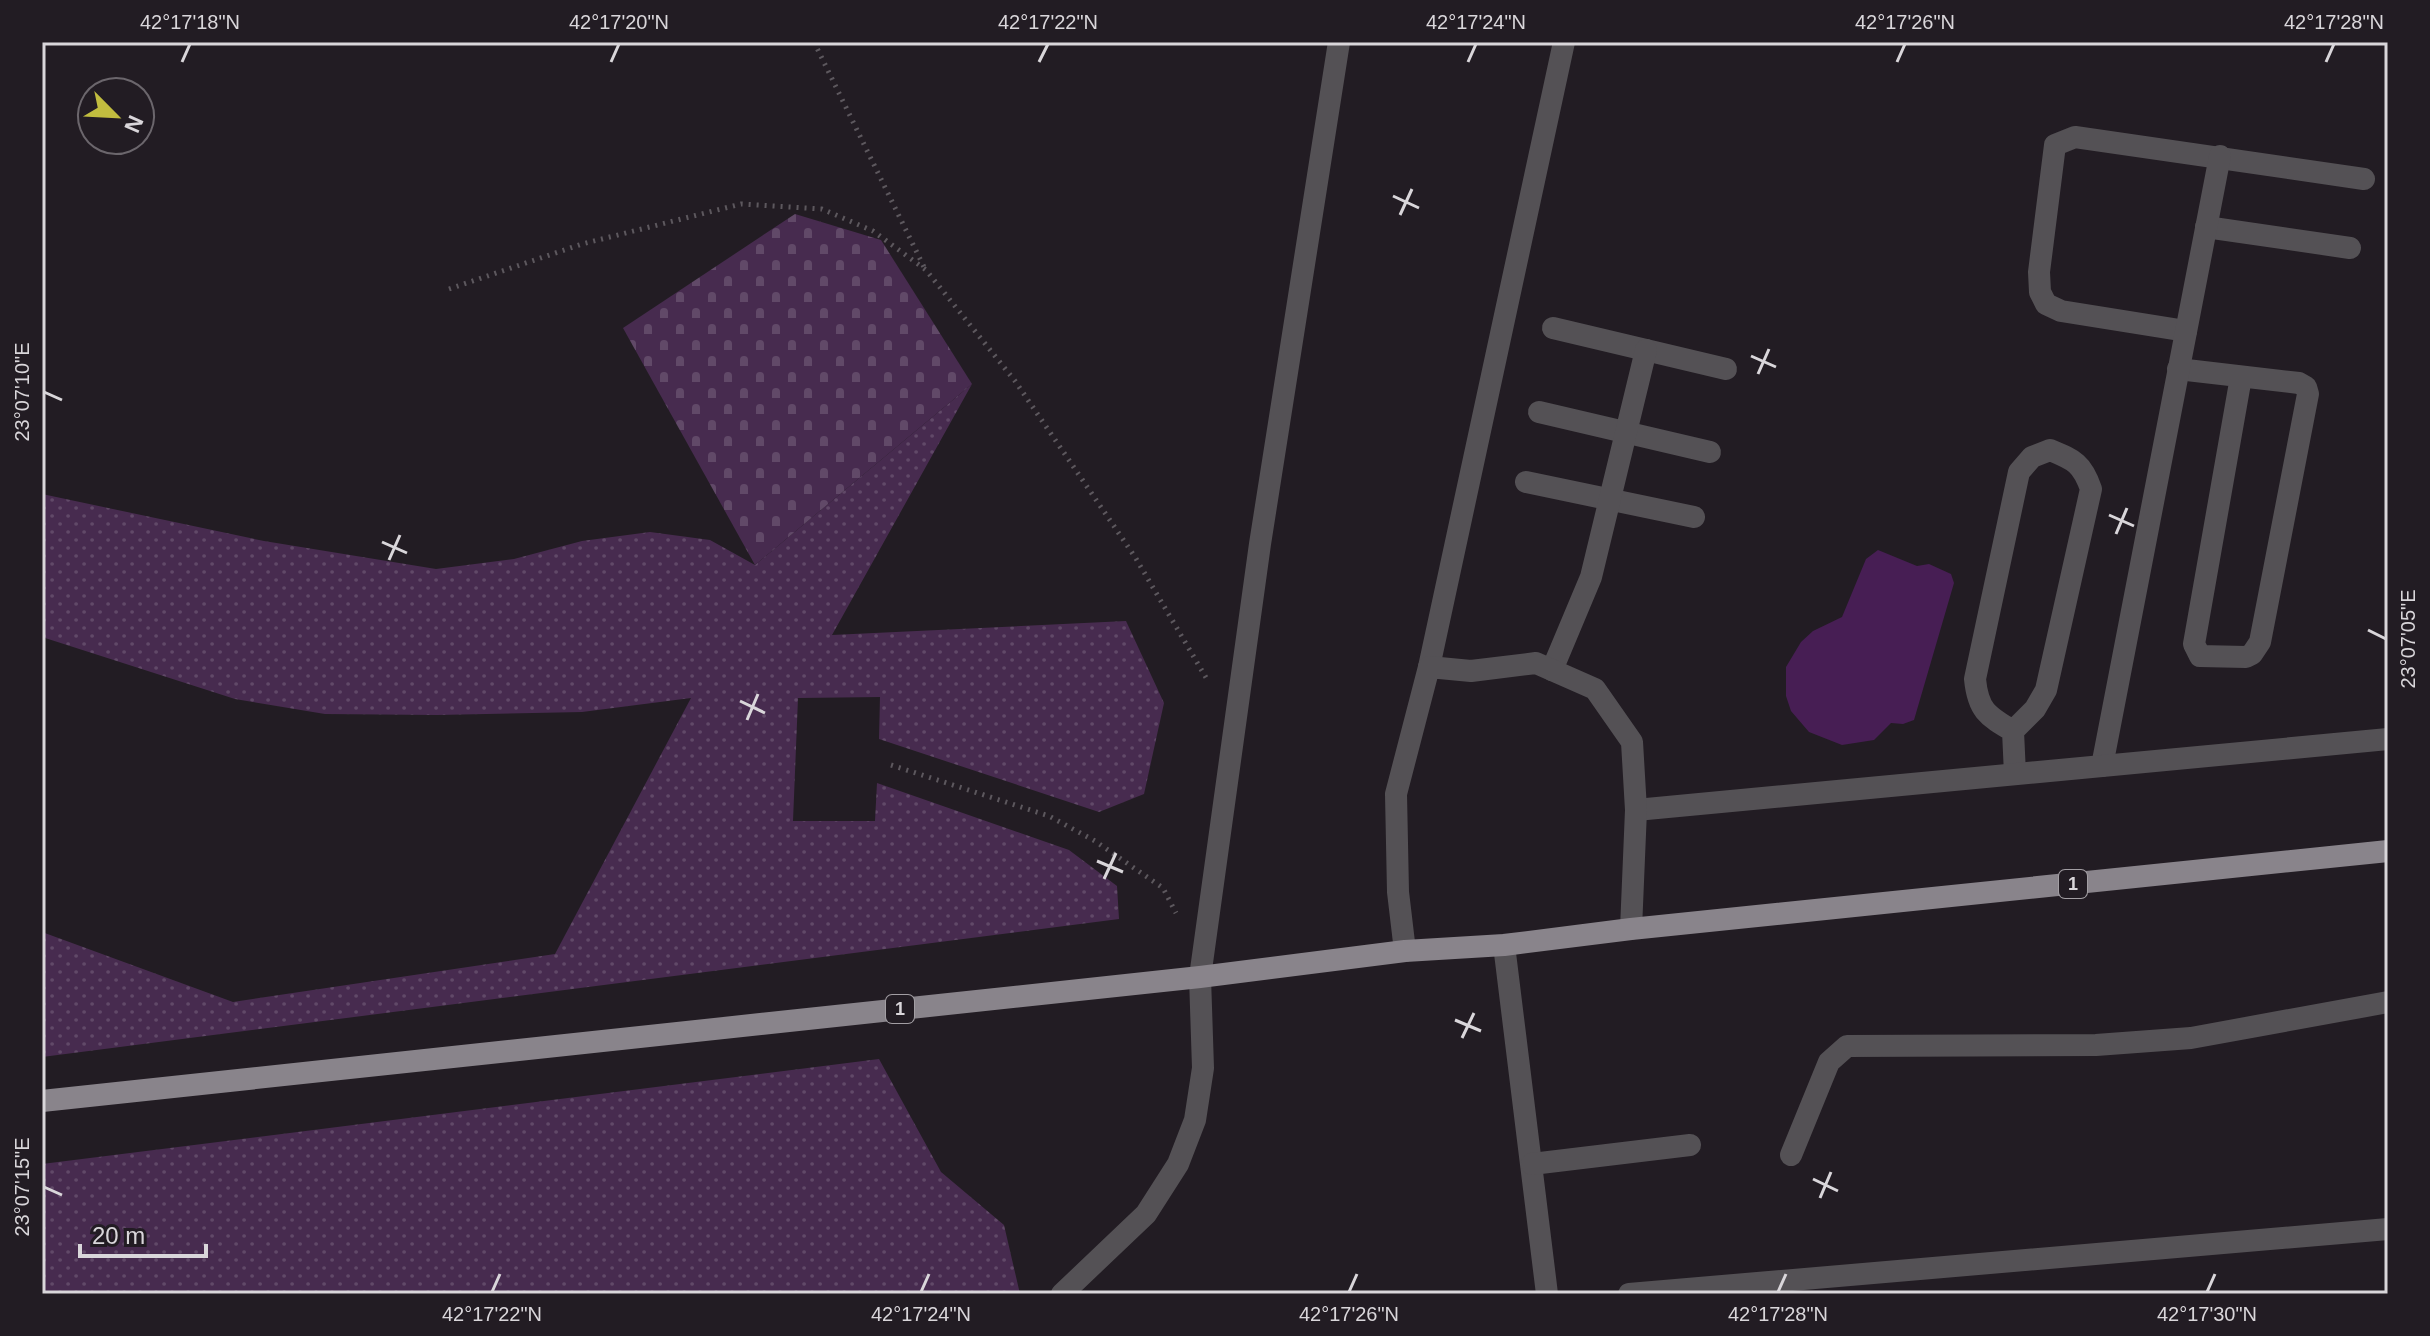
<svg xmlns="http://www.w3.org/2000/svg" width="2430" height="1336" font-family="Helvetica,sans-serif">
<defs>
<pattern id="grass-dots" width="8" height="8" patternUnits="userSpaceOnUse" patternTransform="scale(2)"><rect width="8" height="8" fill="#472b4f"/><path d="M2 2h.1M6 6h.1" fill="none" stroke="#614968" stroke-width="1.8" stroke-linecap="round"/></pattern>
<pattern id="cemetery-stones" width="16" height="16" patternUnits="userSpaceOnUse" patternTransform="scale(2)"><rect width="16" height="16" fill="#472b4f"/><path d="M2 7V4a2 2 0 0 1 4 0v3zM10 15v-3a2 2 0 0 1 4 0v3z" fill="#614968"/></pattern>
</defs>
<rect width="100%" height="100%" fill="#221c23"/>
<g fill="url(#grass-dots)">
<path d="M972,384l-140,251 294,-14 38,82 -20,91 -45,18 -220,-73 1,-42 -82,1 -5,123h82l2,-38 192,67 48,36 2,33 -1077,138v-125l191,70 322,-48 136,-256 -109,14 -145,3 -112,-1 -90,-15 -193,-62v-143l222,47 172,28 78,-10 68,-18 68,-9 60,8 45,25z"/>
<path d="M879,1059l62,113 63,53 16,69h-978v-130z"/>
</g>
<path fill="url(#cemetery-stones)" d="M795,214l86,26 91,144 -217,181 -132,-237z"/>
<path fill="#471e54" d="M1878,550l39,16 12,-2 22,10 3,9 -40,137 -11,4 -12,-1 -17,17 -32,5 -33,-13 -18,-21 -5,-15v-29l15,-25 12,-11 29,-14 24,-58z"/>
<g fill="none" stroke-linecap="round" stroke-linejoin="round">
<g stroke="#5d585e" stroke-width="5" stroke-dasharray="2 6" stroke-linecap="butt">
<path d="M814,42l110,225"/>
<path d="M449,289l133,-45 159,-40 81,5 51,22 53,39 89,111 120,176 73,124"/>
<path d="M891,765l158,51 46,25 68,47 13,25"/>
</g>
<g stroke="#545155" stroke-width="22">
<path d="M2206,227l144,21"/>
<path d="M1553,328l173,41"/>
<path d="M2186,331l-125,-20 -15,-7 -6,-12 -1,-20 16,-127 20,-8 289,42"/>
<path d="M2178,369l121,14 7,4 2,7 -48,248 -8,12 -6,3 -46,-1 -6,-12 47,-267"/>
<path d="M1539,412l171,40"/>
<path d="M1526,482l168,35"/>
<path d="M1552,670l39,-93 55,-227"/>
<path d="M2013,731c-26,-15 -35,-21 -38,-52l44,-207 13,-15 18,-7c24,10 32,13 41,39l-45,201 -11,19 -22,22 2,43"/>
<path d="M2102,766l118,-610"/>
<path d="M1636,810l752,-71"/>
<path d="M1504,945l43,349"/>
<path d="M1791,1155l38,-93 18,-16 249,-1 95,-7 197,-36"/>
<path d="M1532,1164l158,-19"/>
<path d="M1062,1294l84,-80 32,-50 17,-44 8,-52 -3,-91"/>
<path d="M1629,1294l759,-65"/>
</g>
<g stroke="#545155" stroke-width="22">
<path d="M1429,667l135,-625"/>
<path d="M1405,951l-7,-59 -2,-98 33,-127 42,4 65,-8 59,26 37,53 4,68 -5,119"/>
<path d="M1200,977l60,-433 79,-502"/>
</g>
<path stroke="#89848b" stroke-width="22" d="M42,1101l1158,-124 205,-26 99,-6 127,-16 757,-78"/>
</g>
<path fill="none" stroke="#d9d6da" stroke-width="3" d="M182,62l8,-18M611,62l8,-18M1039,62l9,-18M1468,62l8,-18M1897,62l8,-18M2326,62l8,-18M1393,196l26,12M1400,215l12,-26M1751,356l25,11M1758,374l11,-25M44,392l18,8M2109,515l25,11M2116,534l11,-26M382,542l25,11M389,560l11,-25M2368,630l18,9M740,701l25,12M747,720l11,-26M1097,861l26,11M1104,879l12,-26M1455,1020l26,11M1462,1038l12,-25M1813,1179l25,12M44,1187l18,8M1820,1198l11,-26M492,1292l8,-18M921,1292l8,-18M1349,1292l8,-18M1778,1292l8,-18M2207,1292l8,-18"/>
<g text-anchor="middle" stroke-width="8" stroke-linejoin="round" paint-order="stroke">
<g fill="#221c23" stroke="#a29ea3" stroke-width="2">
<rect x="2059" y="870" width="28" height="28" rx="6"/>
<rect x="886" y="995" width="28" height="28" rx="6"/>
</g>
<g font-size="18" font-weight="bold" fill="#d9d6da">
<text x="2073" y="890">1</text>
<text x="900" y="1015">1</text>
</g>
</g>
<rect width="2430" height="1336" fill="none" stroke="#221c23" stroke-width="88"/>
<g transform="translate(116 116) rotate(114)"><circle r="38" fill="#221c23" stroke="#6b666c" stroke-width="2"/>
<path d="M0-6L14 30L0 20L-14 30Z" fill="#c1bd3f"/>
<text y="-12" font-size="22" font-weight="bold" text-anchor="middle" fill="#d9d6da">N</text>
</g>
<path d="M80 1244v12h126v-12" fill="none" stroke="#d9d6da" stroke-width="4"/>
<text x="92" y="1244" font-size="24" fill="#d9d6da" stroke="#221c23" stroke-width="6" paint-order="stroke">20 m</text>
<rect x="44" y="44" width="2342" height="1248" fill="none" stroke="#d9d6da" stroke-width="3"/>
<g font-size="20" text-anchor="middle" fill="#d9d6da">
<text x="190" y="29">42°17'18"N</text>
<text x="619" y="29">42°17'20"N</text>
<text x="1048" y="29">42°17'22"N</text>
<text x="1476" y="29">42°17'24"N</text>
<text x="1905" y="29">42°17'26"N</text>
<text x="2334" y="29">42°17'28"N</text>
<text transform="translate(22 392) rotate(-90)" y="7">23°07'10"E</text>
<text transform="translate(2408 639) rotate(-90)" y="7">23°07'05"E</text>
<text transform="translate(22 1187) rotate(-90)" y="7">23°07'15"E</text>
<text x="492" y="1321">42°17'22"N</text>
<text x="921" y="1321">42°17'24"N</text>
<text x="1349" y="1321">42°17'26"N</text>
<text x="1778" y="1321">42°17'28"N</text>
<text x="2207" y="1321">42°17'30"N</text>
</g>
</svg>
